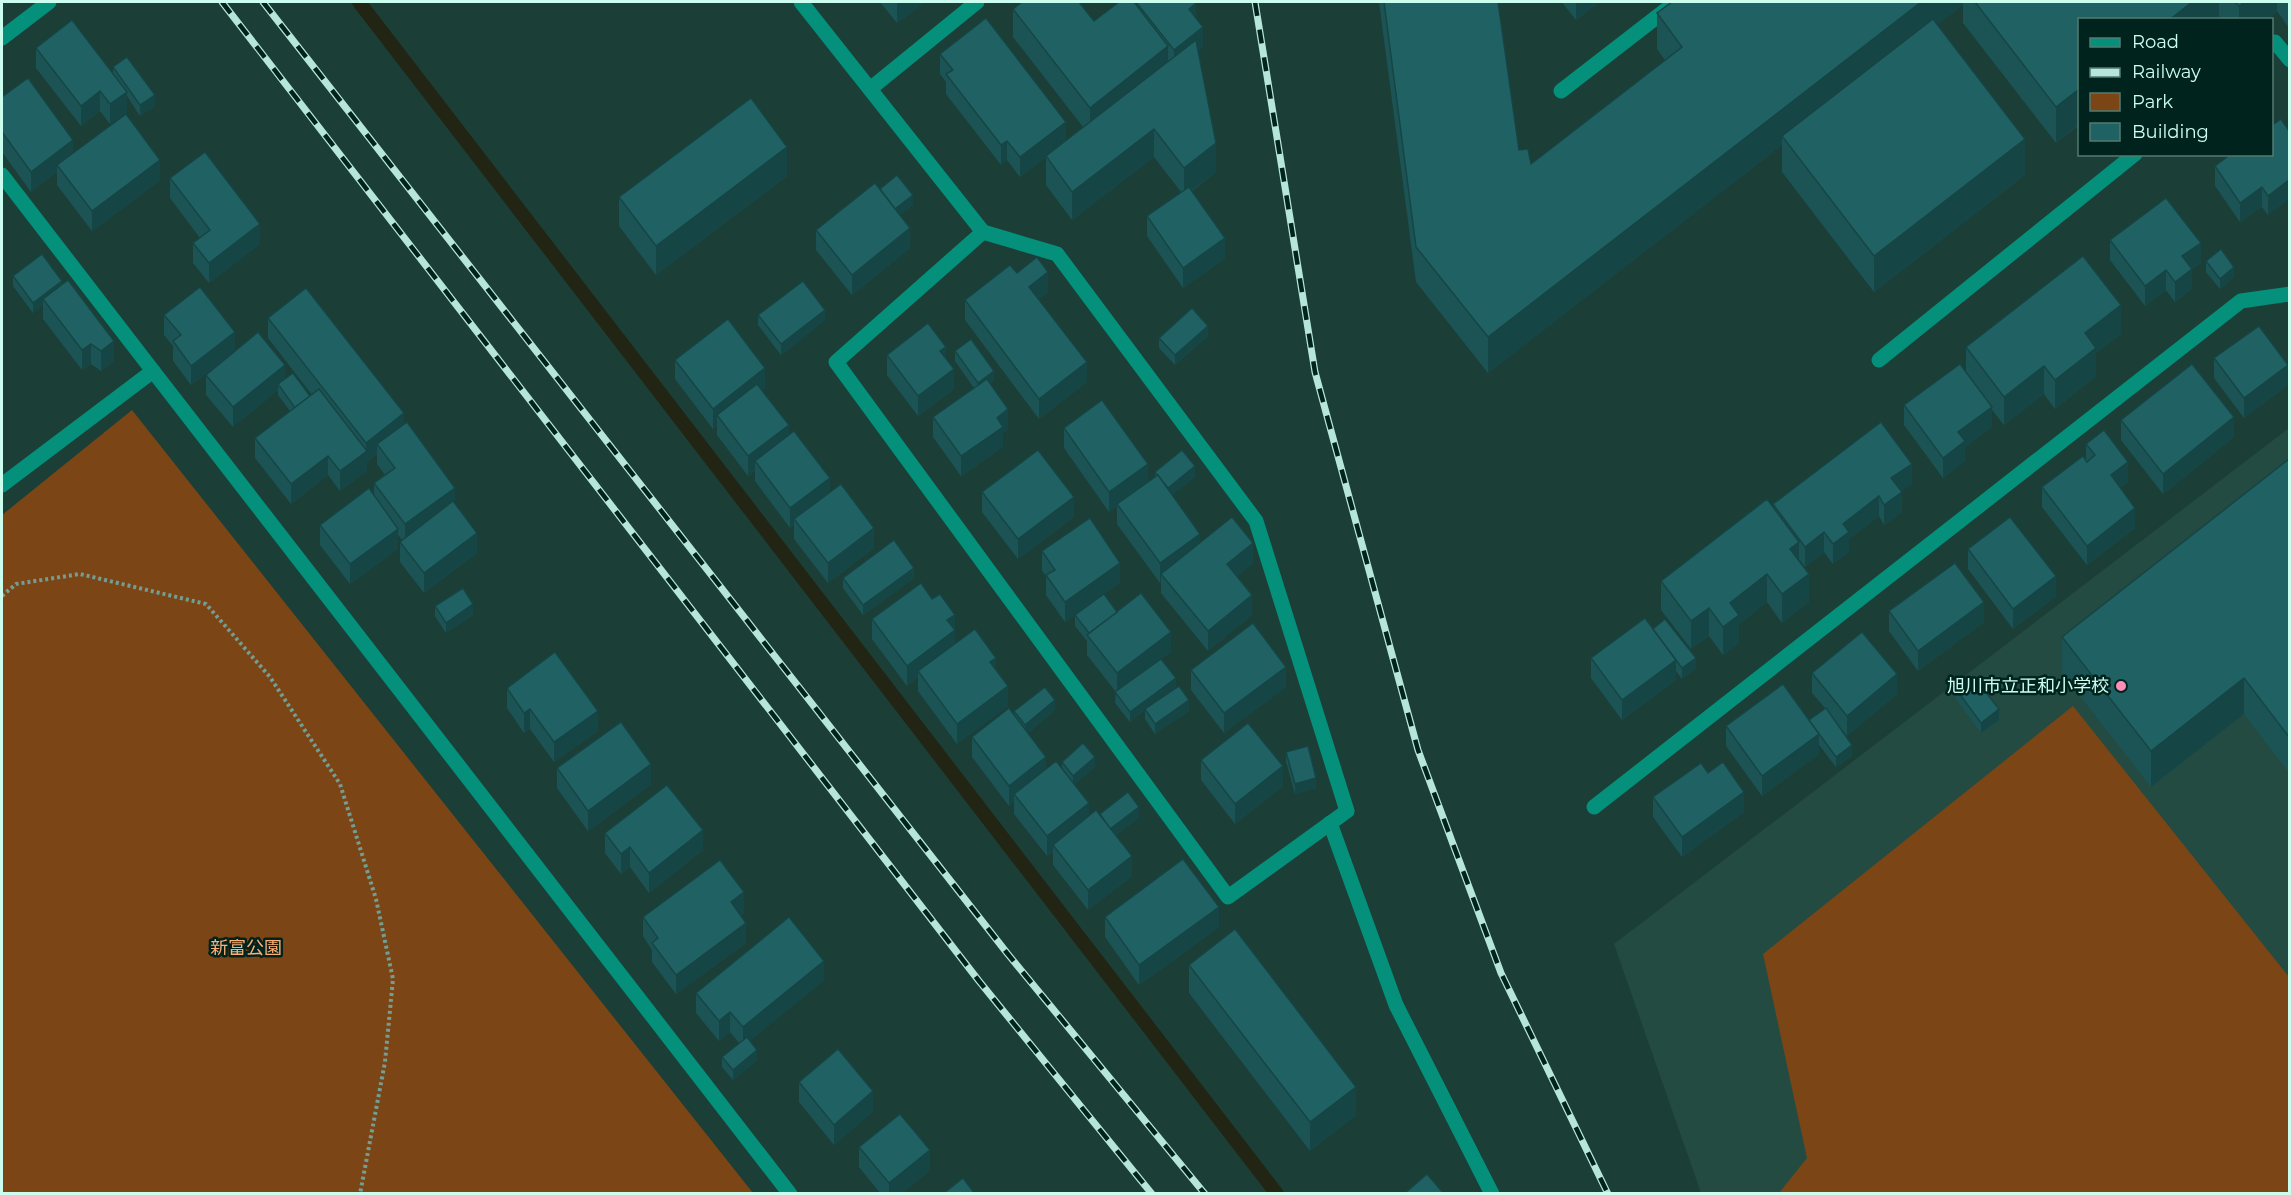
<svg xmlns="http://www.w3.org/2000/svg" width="2291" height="1195" font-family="Montserrat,'Noto Sans JP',sans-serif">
<rect width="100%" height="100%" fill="#1b3e36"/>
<path fill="#234b42" d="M2289,428v765h-588l-87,-249z"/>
<g fill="#7c4516">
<path d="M132,410l621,783h-751v-678z"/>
<path d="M2073,706l216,271v216h-510l28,-35 -44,-204z"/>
</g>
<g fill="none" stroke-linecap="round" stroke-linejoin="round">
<path stroke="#222513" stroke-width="14" d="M359,2l918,1192"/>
<path stroke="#739e93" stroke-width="4" stroke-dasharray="3 3" stroke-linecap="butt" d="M2,596l14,-12 64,-10 126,30 64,73 70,107 36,115 17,80 -8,83 -25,132"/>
<g stroke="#04907a" stroke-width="15">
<path d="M801,2l182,230 74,22 199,267 91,290 -119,86 -392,-535 147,-130"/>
<path d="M2,38l47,-36"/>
<path d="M2272,45l3,-3 15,18"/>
<path d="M870,89l107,-87"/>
<path d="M1561,91l115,-89"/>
<path d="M2,175l151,196"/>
<path d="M1879,360l256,-206"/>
<path d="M2,485l151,-114 637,823"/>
<path d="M1594,807l647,-506 49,-7"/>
<path d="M1330,823l66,182 96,189"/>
</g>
<defs>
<g id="rail">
<path d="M222,2l757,979 173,213"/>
<path d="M263,2l744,951 198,241"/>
<path d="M1255,2l60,370 103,378 83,223 107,221"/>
</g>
</defs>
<use href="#rail" stroke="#b6e6d9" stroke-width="7"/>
<use href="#rail" stroke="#00241d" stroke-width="4.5" stroke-dasharray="14" stroke-linecap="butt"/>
</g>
<g fill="#1c5455">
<path d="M880,2h45l-28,21z"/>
<path d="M1119,2h76l1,17 7,28 -5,4 18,121 -24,19 33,67 -42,30 -36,-52v-20l34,-24 -27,-35 -82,63 -26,-35v-28l-26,20 -13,-17 -6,5 -55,-71v-12l-6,-8v-20l126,87 17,-14 -70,-90v-28l81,12z"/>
<path d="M1379,2h119l21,148 12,14 134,-104 -8,-11v-36l15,-11h617v26l-12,-17 -10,9h-46l-2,-4 -163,127 -93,-120v-18l-26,20 88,150 -151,117 -92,-120v-27l-294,228 -72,-91z"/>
<path d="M1562,2h37l-23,18z"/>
<path d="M36,48l77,26v-7l42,39 -15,10 -13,-20v16l-17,12 -10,-13 -19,15 -45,-58z"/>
<path d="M2,97l71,56 87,27 -68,51 -35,-46v-13l-26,20 -29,-40z"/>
<path d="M2289,131l-21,84 -6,-8 -22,15 -25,-36v-20z"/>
<path d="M787,176l-131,99 -37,-49v-29z"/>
<path d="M170,178l90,66 -51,39 -16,-20v-20l7,-5 -30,-40z"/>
<path d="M880,189l33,16 -13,10 10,33 -58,47 -36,-45v-20z"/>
<path d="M2110,240l91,23 -9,6v20l-17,13 -9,-12 -21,16 -35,-46z"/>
<path d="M2206,261l28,16 -14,12 -14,-17z"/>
<path d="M1017,273l31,19 -9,7 48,83 -48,37 -74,-99v-20z"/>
<path d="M13,276l49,9 52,76 -13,10 -10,-7 -9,6 -39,-51v-14l-10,8 -20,-27z"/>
<path d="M164,315l71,36 50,29 25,16 2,-1 -44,-57v-20l136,107 51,79 22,49 -53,40 -24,-31v-20l2,-2 -4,-5v14l-48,35 -30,-39v-20l54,-29v-13l11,-8 -8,-11v-10l-10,8v9l-27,20 -12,-16 -37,29 -36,-46v-20l35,-27 -12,-16v-5l-45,37 -27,-32v-20l11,-10 -26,20 -18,-24v-15l-9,-11z"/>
<path d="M758,315l67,5 -44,35 -23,-30z"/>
<path d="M2121,334l-25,19v23l-41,33 -11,-15 -40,31 -12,-15v17l-27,20v14l-22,17 -39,-53v-20l62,-33v-25z"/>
<path d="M1208,336l-33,29 -16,-17v-10z"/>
<path d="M955,351l39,30 -4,3 18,45 -5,4v14l-42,29 -28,-39v-20l41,-29 -19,-27z"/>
<path d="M887,355l59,4 8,30 -36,27 -31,-41z"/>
<path d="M2214,358l74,27 -44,33 -30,-40z"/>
<path d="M675,360l90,28 -3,2 27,45 41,57 44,56 -46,35 -34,-44v-14l-4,3 -35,-47v-10l-7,5 -31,-41v-10l-4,4 -38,-50z"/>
<path d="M2121,420l113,17 -71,57 -42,-54z"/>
<path d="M1064,428l84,54 7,-5v-5l40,5 -23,18 28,47 53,21 -16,13 15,39 -44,36 -47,-58v-11l-1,1 -43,-59v-18l-8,6 -45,-64z"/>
<path d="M2086,444l42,38 -8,6 15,40 -48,37 -45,-58v-20l44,-27z"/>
<path d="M2289,459v314l-45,-59 -93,73 -89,-114v-36z"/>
<path d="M1912,484l-11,7 1,21 -18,13 -5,-9 -30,23v13l-16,12 -9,-12 -19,15 -6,-8 10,43 -27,21 -15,-21 -28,22v19l-16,12 -14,-19 -18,13 -30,-39v-29l112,-74v-3z"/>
<path d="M982,492l92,25 -56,42 -36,-47z"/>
<path d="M1968,549l88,47 -43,33 -45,-60z"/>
<path d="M1042,551l78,32 -16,11 13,18 54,40 -10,7 15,29 13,23 -34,23 -10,-15v-9l-15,12 -15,-19 1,-11 -29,-37v-14l-12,-15v-11l29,-21 -39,28 -19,-27v-19l-4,-5z"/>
<path d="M843,578h71l-51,37 -20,-27z"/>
<path d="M932,599l23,30v14l41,26 12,37 -51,38 -39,-53v-14l-11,9 -35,-47v-20z"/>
<path d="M435,606l38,9 -27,18 -11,-17z"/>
<path d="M1889,611l95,11 -66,49 -29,-40z"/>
<path d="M1653,629l43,39 -14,11 -6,-8v9l-54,40 -31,-42v-20z"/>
<path d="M1191,670l95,17 -62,46 -33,-43z"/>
<path d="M1812,673l85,21 -50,42 -11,-14 16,34 -16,11 -17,-22v9l-57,42 -36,-50v-20l83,-6 16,-12 -13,-15z"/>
<path d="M507,688l91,43 -44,31 -24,-33 -6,4 -17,-25z"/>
<path d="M1956,689l43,31 -18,13 -25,-34z"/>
<path d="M1055,710l-27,23 18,35 16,1v-7l33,5 -21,18 15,31 11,-2 39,3 -23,18 16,41 -44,34 -35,-45v-13l-6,4 -33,-42v-12l-5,4 -37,-49v-20l42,-22v-4z"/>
<path d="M1286,752l30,36 -21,6 -9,-32z"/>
<path d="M1201,760l82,26 -48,38 -34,-44z"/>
<path d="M557,768l94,16 -63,47 -31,-43z"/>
<path d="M1708,773l36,39 -62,45 -29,-40v-20z"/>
<path d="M605,833l98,17 -54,43 -19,-26 -9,7 -16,-21z"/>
<path d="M744,912l-3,3 5,28 -70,51 -24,-32v-12l-9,-14v-19z"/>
<path d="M1105,917l114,10 -80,58 -34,-48z"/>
<path d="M1189,965l167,150 -46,36 -121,-158z"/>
<path d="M824,980l-74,61 7,19 -24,20 -11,-13v-10l17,-14 -9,-11 -11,9 -23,-28v-20z"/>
<path d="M799,1082l74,29 -39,34 -35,-43z"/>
<path d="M859,1147l71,23 -29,24h-20l-22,-27z"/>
</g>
<g fill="#164545">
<path d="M897,2h28l-28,21z"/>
<path d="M1576,2h23l-23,18z"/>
<path d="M1921,2h42v3l-177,137 -4,-6v9l-294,228v-36z"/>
<path d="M2192,2h27v14l-4,4h-46z"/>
<path d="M2244,2h33v9l-10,9h-28v-14z"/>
<path d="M1196,3v20l-7,-14z"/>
<path d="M1203,27v20l-29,23v-20z"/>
<path d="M1168,46v29l-78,61v-28z"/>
<path d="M2079,89v35l-23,19v-36z"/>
<path d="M100,91v20l-19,15v-20z"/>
<path d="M127,92v20l-17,12v-20z"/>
<path d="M155,95v11l-15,10v-11z"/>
<path d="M1066,122v20l-46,35v-20z"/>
<path d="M1154,129v28l-82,63v-28z"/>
<path d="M2025,139v36l-151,117v-36z"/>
<path d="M73,140v20l-16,5v7l-26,20v-20z"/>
<path d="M1007,141v19l-6,5v-20z"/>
<path d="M1216,143v29l-32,24v-28z"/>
<path d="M787,147v29l-131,99v-29z"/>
<path d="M160,160v20l-68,51v-20z"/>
<path d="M2289,180v20l-21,15v-19z"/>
<path d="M2262,187v20l-22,15v-19z"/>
<path d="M913,195v10l-21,16v-10z"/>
<path d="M260,224v20l-51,39v-20z"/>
<path d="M910,228v20l-58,47v-20z"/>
<path d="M1225,238v20l-42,30v-20z"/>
<path d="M2201,243v20l-9,6v20l-17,13v-20l7,-26z"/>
<path d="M2234,267v10l-14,12v-10z"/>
<path d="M2166,270v20l-21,16v-20z"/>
<path d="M1048,272v20l-19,15v-20z"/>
<path d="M62,281v10l-19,8v6l-10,8v-10z"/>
<path d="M2121,305v29l-25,19v23l-41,33v-29l30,-47z"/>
<path d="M825,310v10l-44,35v-11z"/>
<path d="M1208,326v10l-33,29v-10z"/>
<path d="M235,332v20l-44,33v-19z"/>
<path d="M114,341v20l-13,10v-20z"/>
<path d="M91,344v20l-9,6v-20z"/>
<path d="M946,347v20l-6,-16z"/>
<path d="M1087,362v20l-48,37v-20z"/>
<path d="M285,365v19h-7v6l-45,37v-20z"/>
<path d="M2288,365v20l-44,33v-20z"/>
<path d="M2044,366v28l-40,31v-28z"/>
<path d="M765,368v20l-43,33 -5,-6v10l-4,4v-20z"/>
<path d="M954,369v20l-36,27v-20z"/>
<path d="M994,371v10l-16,12v-10z"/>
<path d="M1992,407v20l-27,20v14l-22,17v-20l15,-26z"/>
<path d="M1008,409v20l-5,4v14l-42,29v-20l36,-38z"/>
<path d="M404,413v20l-27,11v10l-10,8v9l-27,20v-20l26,-20v-8z"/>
<path d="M2234,417v20l-71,57v-20z"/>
<path d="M789,425v20l-34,16v10l-7,5v-20z"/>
<path d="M328,456v19l-37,29v-20z"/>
<path d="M2128,462v20l-17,13v-20z"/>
<path d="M1148,464v20l-39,28v-20z"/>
<path d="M1912,464v20l-21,14v-20z"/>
<path d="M1195,466v11l-27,22v-11z"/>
<path d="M830,478v20l-36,21v6l-4,3v-20z"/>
<path d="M455,488v20l-50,36v-20z"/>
<path d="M1902,492v20l-18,13v-20z"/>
<path d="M1879,496v20l-30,23v13l-16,12v-20l10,-20z"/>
<path d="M1074,497v20l-56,42v-20z"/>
<path d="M2135,508v20l-48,37v-19z"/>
<path d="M874,528v20l-46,35v-20z"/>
<path d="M398,529v20l-48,35v-20z"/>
<path d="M1824,532v20l-19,15v-20z"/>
<path d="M477,533v20l-53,40v-20z"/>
<path d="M1200,534v20l-39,20v8l-1,1v-20z"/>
<path d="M1799,542v28l-9,-21z"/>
<path d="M1253,543v20l-26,21v-20z"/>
<path d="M1120,563v20l-55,39v-20z"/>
<path d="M914,568v10l-51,37v-10z"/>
<path d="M1767,574v28l-28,22v19l-16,12v-28l7,-24z"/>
<path d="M1809,574v28l-27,21v-29z"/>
<path d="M2056,576v20l-43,33v-20z"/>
<path d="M1252,595v20l-44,36v-20z"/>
<path d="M1984,602v20l-66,49v-20z"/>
<path d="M473,604v11l-27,18v-10z"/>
<path d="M1709,608v28l-18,13v-28z"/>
<path d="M955,615v35l-37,21v6l-11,9v-20l40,-46z"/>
<path d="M1171,632v20l-54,41v-20z"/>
<path d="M996,658v20l-6,-16z"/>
<path d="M1696,658v10l-14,11v-11z"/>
<path d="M1676,660v20l-54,40v-20z"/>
<path d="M1286,667v20l-62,46v-20z"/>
<path d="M1897,674v20l-50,42v-20z"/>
<path d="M1176,678v10l-46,34v-10z"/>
<path d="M2244,678v36l-93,73v-36z"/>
<path d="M1008,686v20l-51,38v-20z"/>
<path d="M1055,700v10l-30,25v-10z"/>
<path d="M1189,700v11l-34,23v-10z"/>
<path d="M530,709v20l-6,4v-20z"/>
<path d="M1999,709v11l-18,13v-10z"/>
<path d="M598,711v20l-44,31v-20z"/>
<path d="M1819,734v20l-57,42v-20z"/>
<path d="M1852,745v11l-16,11v-10z"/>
<path d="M1046,757v19l-32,18v8l-5,4v-20z"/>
<path d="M1095,757v10l-22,19v-10z"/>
<path d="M651,764v20l-63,47v-20z"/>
<path d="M1283,766v20l-48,38v-20z"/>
<path d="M1316,778v10l-21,6v-10z"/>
<path d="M1744,792v20l-62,45v-20z"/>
<path d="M1089,803v20l-36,22v7l-6,4v-20z"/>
<path d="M1139,807v10l-29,22v-10z"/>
<path d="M703,830v20l-54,43v-20z"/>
<path d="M630,847v20l-9,7v-20z"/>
<path d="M1132,856v20l-44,34v-20z"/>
<path d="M744,892v20l-13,10v-20z"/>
<path d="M1219,907v20l-80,58v-20z"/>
<path d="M746,923v20l-70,51v-19z"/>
<path d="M824,961v19l-81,67v-20z"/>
<path d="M730,1012v20l-11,9v-20z"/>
<path d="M757,1050v10l-24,20v-10z"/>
<path d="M1356,1087v28l-46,36v-29z"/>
<path d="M873,1091v20l-39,34v-20z"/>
<path d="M930,1150v20l-29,24h-12v-11z"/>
</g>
<g fill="#206263" stroke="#164545" stroke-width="1.5">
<path d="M1022,2h57l15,19 25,-19h15l34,44 -78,62 -77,-99z"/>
<path d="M1136,2h59l1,1 -7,6 14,18 -29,23z"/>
<path d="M1384,2h114l21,148 9,-1 3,15 151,-117 -25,-34 15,-11h249l-433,335 -72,-90z"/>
<path d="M1975,2h217l-23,18h-90v69l-23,18z"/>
<path d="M2235,2h9l-5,4z"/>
<path d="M986,18l80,104 -46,35 -13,-16 -6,4 -55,-71 7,-4 -13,-16z"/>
<path d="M1933,19l92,120 -151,117 -92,-120z"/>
<path d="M72,20l55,72 -17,12 -10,-13 -19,15 -45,-58z"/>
<path d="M1196,40l20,103 -32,25 -30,-39 -82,63 -26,-36z"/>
<path d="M127,57l28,38 -15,10 -27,-38z"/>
<path d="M28,78l45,62 -42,32 -29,-40v-35z"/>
<path d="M751,98l36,49 -131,99 -37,-49z"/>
<path d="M126,114l34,46 -68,51 -35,-46z"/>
<path d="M2281,119l8,12v49l-21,16 -6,-9 -22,16 -25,-37 16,-12h40v-28z"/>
<path d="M205,152l55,72 -51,39 -16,-20 17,-13 -40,-52z"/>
<path d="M897,175l16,20 -18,14 -15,-20z"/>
<path d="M875,183l35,45 -58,47 -36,-45z"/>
<path d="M1189,187l36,51 -42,30 -36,-52z"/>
<path d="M2166,198l35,45 -19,13 10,13 -17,13 -9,-12 -21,16 -35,-46z"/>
<path d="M2221,249l13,18 -14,12 -14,-18z"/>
<path d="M42,254l20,27 -29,22 -20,-27z"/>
<path d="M2083,256l38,49 -36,28 11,15 -41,32 -11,-14 -40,31 -38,-50z"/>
<path d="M1037,257l11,15 -19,15 58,75 -48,37 -74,-99 45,-35 7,8z"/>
<path d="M68,280l46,61 -13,10 -10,-7 -9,6 -39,-51z"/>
<path d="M803,281l22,29 -44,34 -23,-29z"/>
<path d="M200,287l35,45 -44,34 -18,-25 8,-6 -17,-20z"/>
<path d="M306,288l98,125 -38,30 -98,-125z"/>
<path d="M1192,308l16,18 -33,29 -16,-17z"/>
<path d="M728,319l37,49 -52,41 -38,-49z"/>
<path d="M928,323l18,24 -6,4 14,18 -36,27 -31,-41z"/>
<path d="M2259,326l29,39 -44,33 -30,-40z"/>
<path d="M258,332l27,33 -52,42 -27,-32z"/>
<path d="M971,339l23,32 -16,12 -23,-32z"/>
<path d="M1960,364l32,43 -34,25 7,9 -22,17 -39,-53z"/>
<path d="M2192,364l42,53 -71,57 -42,-54z"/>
<path d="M293,373l17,23 -15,12 -17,-24z"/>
<path d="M987,379l21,30 -11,9 6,9 -42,29 -28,-39z"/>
<path d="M757,384l32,41 -41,31 -31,-41z"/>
<path d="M319,389l48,62 -27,20 -12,-15 -37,28 -36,-46z"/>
<path d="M1102,400l46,64 -39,28 -45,-64z"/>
<path d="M407,422l48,66 -50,36 -31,-41 21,-15 -18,-24z"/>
<path d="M1881,422l31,42 -21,14 11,14 -18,13 -5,-9 -36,28 6,8 -16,12 -9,-12 -19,15 -32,-43z"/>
<path d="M2104,430l24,32 -17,13 24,33 -48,38 -45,-59 41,-31 4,6 8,-7 -9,-11z"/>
<path d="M794,431l36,47 -40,30 -35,-47z"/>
<path d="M1038,450l36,47 -56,42 -36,-47z"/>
<path d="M1182,450l13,16 -27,22 -13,-16z"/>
<path d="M2289,459v278l-45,-59 -93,73 -89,-114z"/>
<path d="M1158,475l42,59 -40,29 -43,-59z"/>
<path d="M841,484l33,44 -46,35 -34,-44z"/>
<path d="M369,488l29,41 -48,35 -30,-39z"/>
<path d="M1767,499l32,43 -9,7 19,25 -27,20 -15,-20 -37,29 9,12 -16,12 -14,-19 -18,13 -30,-40z"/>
<path d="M453,501l24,32 -53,40 -24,-31z"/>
<path d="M1232,517l21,26 -26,21 25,31 -44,36 -47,-57z"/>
<path d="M2010,517l46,59 -43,33 -45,-60z"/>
<path d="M1090,518l30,45 -55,39 -19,-27 9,-5 -13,-19z"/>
<path d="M894,540l20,28 -51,37 -20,-27z"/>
<path d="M1955,563l29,39 -66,49 -29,-40z"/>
<path d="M921,583l11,16 8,-5 15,21 -8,5 8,10 -48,36 -35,-47z"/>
<path d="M463,588l10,16 -27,19 -11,-17z"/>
<path d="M1141,593l30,39 -54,41 -30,-38z"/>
<path d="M1104,594l13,18 -28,21 -14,-18z"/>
<path d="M1645,618l31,42 -54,40 -31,-42z"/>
<path d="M1665,619l31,39 -14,10 -29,-39z"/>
<path d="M1253,623l33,44 -62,46 -33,-43z"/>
<path d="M975,629l21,29 -6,4 18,24 -51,38 -39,-53z"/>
<path d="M1862,632l35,42 -50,42 -35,-43z"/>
<path d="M555,652l43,59 -44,31 -24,-33 -6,4 -17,-25z"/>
<path d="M1161,659l15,19 -46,34 -15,-20z"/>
<path d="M1973,676l26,33 -18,14 -25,-34z"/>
<path d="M1783,684l36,50 -57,42 -36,-50z"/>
<path d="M1179,686l10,14 -34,24 -10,-15z"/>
<path d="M1045,687l10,13 -30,25 -11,-14z"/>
<path d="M1009,708l37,49 -37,29 -37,-49z"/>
<path d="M1826,708l26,37 -16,12 -27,-37z"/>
<path d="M621,722l30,42 -63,47 -31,-43z"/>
<path d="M1248,723l35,43 -48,38 -34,-44z"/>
<path d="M1083,743l12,14 -22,19 -11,-14z"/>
<path d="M1308,746l8,32 -21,6 -9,-32z"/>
<path d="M1056,761l33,42 -42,33 -33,-42z"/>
<path d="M1723,762l21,30 -62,45 -29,-40 48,-34 7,10z"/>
<path d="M667,785l36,45 -54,43 -19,-26 -9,7 -16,-21z"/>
<path d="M1128,792l11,15 -29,22 -10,-15z"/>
<path d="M1096,810l36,46 -44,34 -35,-45z"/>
<path d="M1183,859l36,48 -80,58 -34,-48z"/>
<path d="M720,860l24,32 -13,10 15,21 -70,52 -24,-32 6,-5 -15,-21z"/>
<path d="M789,917l35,44 -81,66 -13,-15 -11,9 -23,-28z"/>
<path d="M1235,929l121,158 -46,35 -121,-157z"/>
<path d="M747,1037l10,13 -24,20 -11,-13z"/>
<path d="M838,1049l35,42 -39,34 -35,-43z"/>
<path d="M900,1114l30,36 -41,33 -30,-36z"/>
<path d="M1427,1174l17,20h-40z"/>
<path d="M963,1178l12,16h-32z"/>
</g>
<circle fill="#ff8eb9" stroke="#00241d" stroke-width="2" cx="2121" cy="686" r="6"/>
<g text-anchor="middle" stroke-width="5" stroke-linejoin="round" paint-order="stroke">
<g font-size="18" fill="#ccfef0" stroke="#00241d" text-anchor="end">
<text x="2109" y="692">旭川市立正和小学校</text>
</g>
<g font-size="18" fill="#fdb078" stroke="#00241d">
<text x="246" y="954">新富公園</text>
</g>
</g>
<rect width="2291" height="1195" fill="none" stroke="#ccfef0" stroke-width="6"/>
<rect x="2078" y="18" width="195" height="138" fill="#00241d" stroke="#527b71" stroke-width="1.5"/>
<rect x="2090" y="38" width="30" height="9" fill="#04907a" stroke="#527b71" stroke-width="1.5"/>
<text x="2132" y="48" font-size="18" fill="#ccfef0">Road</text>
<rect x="2090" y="68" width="30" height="9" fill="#b6e6d9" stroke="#527b71" stroke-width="1.5"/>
<text x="2132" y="78" font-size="18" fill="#ccfef0">Railway</text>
<rect x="2090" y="93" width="30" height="18" fill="#7c4516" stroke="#527b71" stroke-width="1.5"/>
<text x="2132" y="108" font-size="18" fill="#ccfef0">Park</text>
<rect x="2090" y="123" width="30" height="18" fill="#206263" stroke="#527b71" stroke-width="1.5"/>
<text x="2132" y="138" font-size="18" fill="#ccfef0">Building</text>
</svg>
